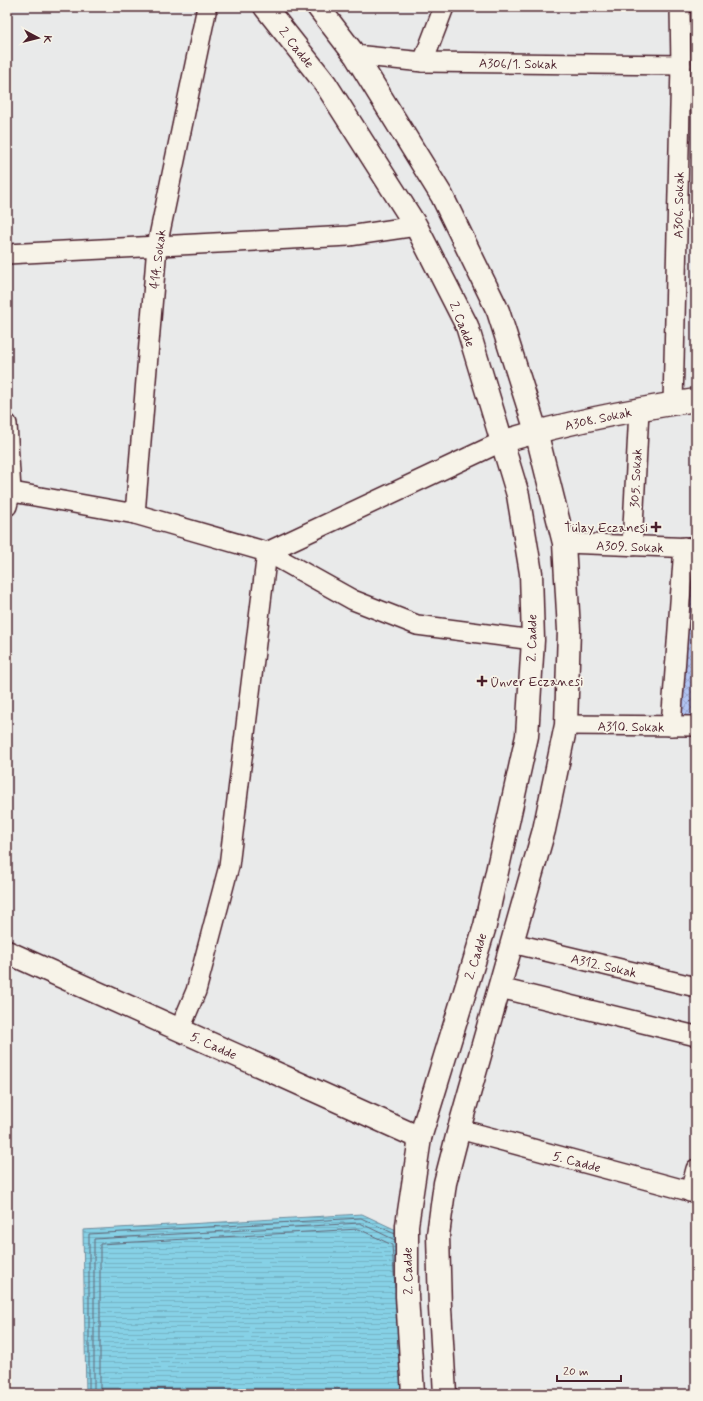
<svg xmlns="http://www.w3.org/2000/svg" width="703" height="1401" font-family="Mynerve,sans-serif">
<defs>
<pattern id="water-rules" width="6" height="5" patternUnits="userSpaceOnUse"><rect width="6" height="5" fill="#86d1e6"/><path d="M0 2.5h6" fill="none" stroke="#75b3c5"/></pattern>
<pattern id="building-cross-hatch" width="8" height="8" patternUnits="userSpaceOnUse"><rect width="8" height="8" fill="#b1c4f3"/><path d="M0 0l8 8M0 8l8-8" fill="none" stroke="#9aa8d0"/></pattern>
</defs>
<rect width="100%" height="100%" fill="#e9eaea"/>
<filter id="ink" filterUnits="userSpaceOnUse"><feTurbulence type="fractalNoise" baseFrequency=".025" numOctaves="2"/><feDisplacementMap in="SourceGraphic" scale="8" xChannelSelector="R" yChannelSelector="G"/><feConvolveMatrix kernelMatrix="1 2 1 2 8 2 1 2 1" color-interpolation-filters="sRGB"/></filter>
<g filter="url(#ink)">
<path fill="url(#water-rules)" stroke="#6e8a9b" d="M362,1214l45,21 9,159h-330l-3,-164z"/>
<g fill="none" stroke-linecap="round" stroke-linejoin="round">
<g stroke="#626676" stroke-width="1">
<path d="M89,1394v-160l272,-16 34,16"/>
<path d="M94,1394v-155l266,-16 35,17"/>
<path d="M100,1394v-150l259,-15 33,16 3,42"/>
</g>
</g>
<g fill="url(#building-cross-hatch)" stroke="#4a1f2b">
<path d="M684,547l12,1v179l-25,-1z"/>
<path d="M684,547l12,1v179l-25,-1z"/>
</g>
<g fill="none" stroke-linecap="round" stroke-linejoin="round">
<defs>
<g id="minor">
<path d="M355,55l68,7 258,3"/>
<path d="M423,62l21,-55"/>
<path d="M7,254l342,-18 67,-10"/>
<path d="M673,404l8,-339 -1,-58"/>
<path d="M7,424l4,67 -4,15"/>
<path d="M7,491l128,23 132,38 86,48 64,25 116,15"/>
<path d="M135,514l22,-268 50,-239"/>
<path d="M564,543l132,5"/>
<path d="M632,546l7,-136"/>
<path d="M566,725l130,1"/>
<path d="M671,726l13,-179"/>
<path d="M512,943l184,44"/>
<path d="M500,988l196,48"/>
<path d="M180,1029l16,-38 33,-125 38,-314 234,-110"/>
<path d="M459,1129l237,64"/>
<path d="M690,1192l6,-23"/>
</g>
<g id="secondary">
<path d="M501,442c63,-19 129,-32 195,-42"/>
<path d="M7,952l413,186"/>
</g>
<g id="primary">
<path d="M265,7l60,76 91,143 51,100 51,169 13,78 2,67 -6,96 -42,190 -65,212 -13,87v71l6,98"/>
<path d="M318,7l37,48 87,141 56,115 38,120 28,112 5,87 -3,95 -22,105 -85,299 -14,54 -7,52 2,73 5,86"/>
</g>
</defs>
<use href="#minor" stroke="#4a1f2b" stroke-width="22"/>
<use href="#secondary" stroke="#4a1f2b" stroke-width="25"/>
<use href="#primary" stroke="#4a1f2b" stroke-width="25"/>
<use href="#minor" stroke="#f7f3e8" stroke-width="19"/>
<use href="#secondary" stroke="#f7f3e8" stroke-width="22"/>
<use href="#primary" stroke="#f7f3e8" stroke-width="22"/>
</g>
</g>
<g fill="#4a1f2b" stroke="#f7f3e8" stroke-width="1.5">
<path d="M654 521h4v4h4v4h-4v4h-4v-4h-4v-4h4z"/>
<path d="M480 675h4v4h4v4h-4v4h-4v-4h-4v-4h4z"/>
</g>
<g text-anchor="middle" stroke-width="3.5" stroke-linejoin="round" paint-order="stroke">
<g font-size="13" fill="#4a1f2b" stroke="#f7f3e8">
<text transform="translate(297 47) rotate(52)" y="5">2. Cadde</text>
<text transform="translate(518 63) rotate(1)" y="5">A306/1. Sokak</text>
<text transform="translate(678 205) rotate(-89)" y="5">A306. Sokak</text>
<text transform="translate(157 259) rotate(-83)" y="5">414. Sokak</text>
<text transform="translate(463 324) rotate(68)" y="5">2. Cadde</text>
<text transform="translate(598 418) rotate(-12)" y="5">A308. Sokak</text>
<text transform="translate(635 478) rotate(-87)" y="5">305. Sokak</text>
<text transform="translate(630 546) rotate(2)" y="5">A309. Sokak</text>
<text transform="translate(531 638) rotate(-89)" y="5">2. Cadde</text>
<text transform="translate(631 726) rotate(1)" y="5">A310. Sokak</text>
<text transform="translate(475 956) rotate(-73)" y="5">2. Cadde</text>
<text transform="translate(604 965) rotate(13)" y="5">A312. Sokak</text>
<text transform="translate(214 1045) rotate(24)" y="5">5. Cadde</text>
<text transform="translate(577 1161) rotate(15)" y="5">5. Cadde</text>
<text transform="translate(407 1271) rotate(-91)" y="5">2. Cadde</text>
</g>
<g font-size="13" fill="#4a1f2b" stroke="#f7f3e8" text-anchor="end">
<text x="648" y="532">Tülay Eczanesi</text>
<text x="490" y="686" text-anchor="start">Ünver Eczanesi</text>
</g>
</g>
<rect width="703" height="1401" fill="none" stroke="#f7f3e8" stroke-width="24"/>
<rect x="12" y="12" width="679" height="1377" fill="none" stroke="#4a1f2b" stroke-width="1.5" filter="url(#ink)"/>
<g transform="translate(38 38) rotate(97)" stroke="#f7f3e8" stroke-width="3" paint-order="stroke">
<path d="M0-3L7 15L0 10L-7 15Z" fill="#4a1f2b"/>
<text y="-6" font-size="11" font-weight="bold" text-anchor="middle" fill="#4a1f2b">K</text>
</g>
<path d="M557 1375v6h64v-6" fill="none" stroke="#4a1f2b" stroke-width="2"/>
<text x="563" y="1375" font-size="12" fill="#4a1f2b" stroke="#f7f3e8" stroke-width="3" paint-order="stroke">20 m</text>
</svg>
